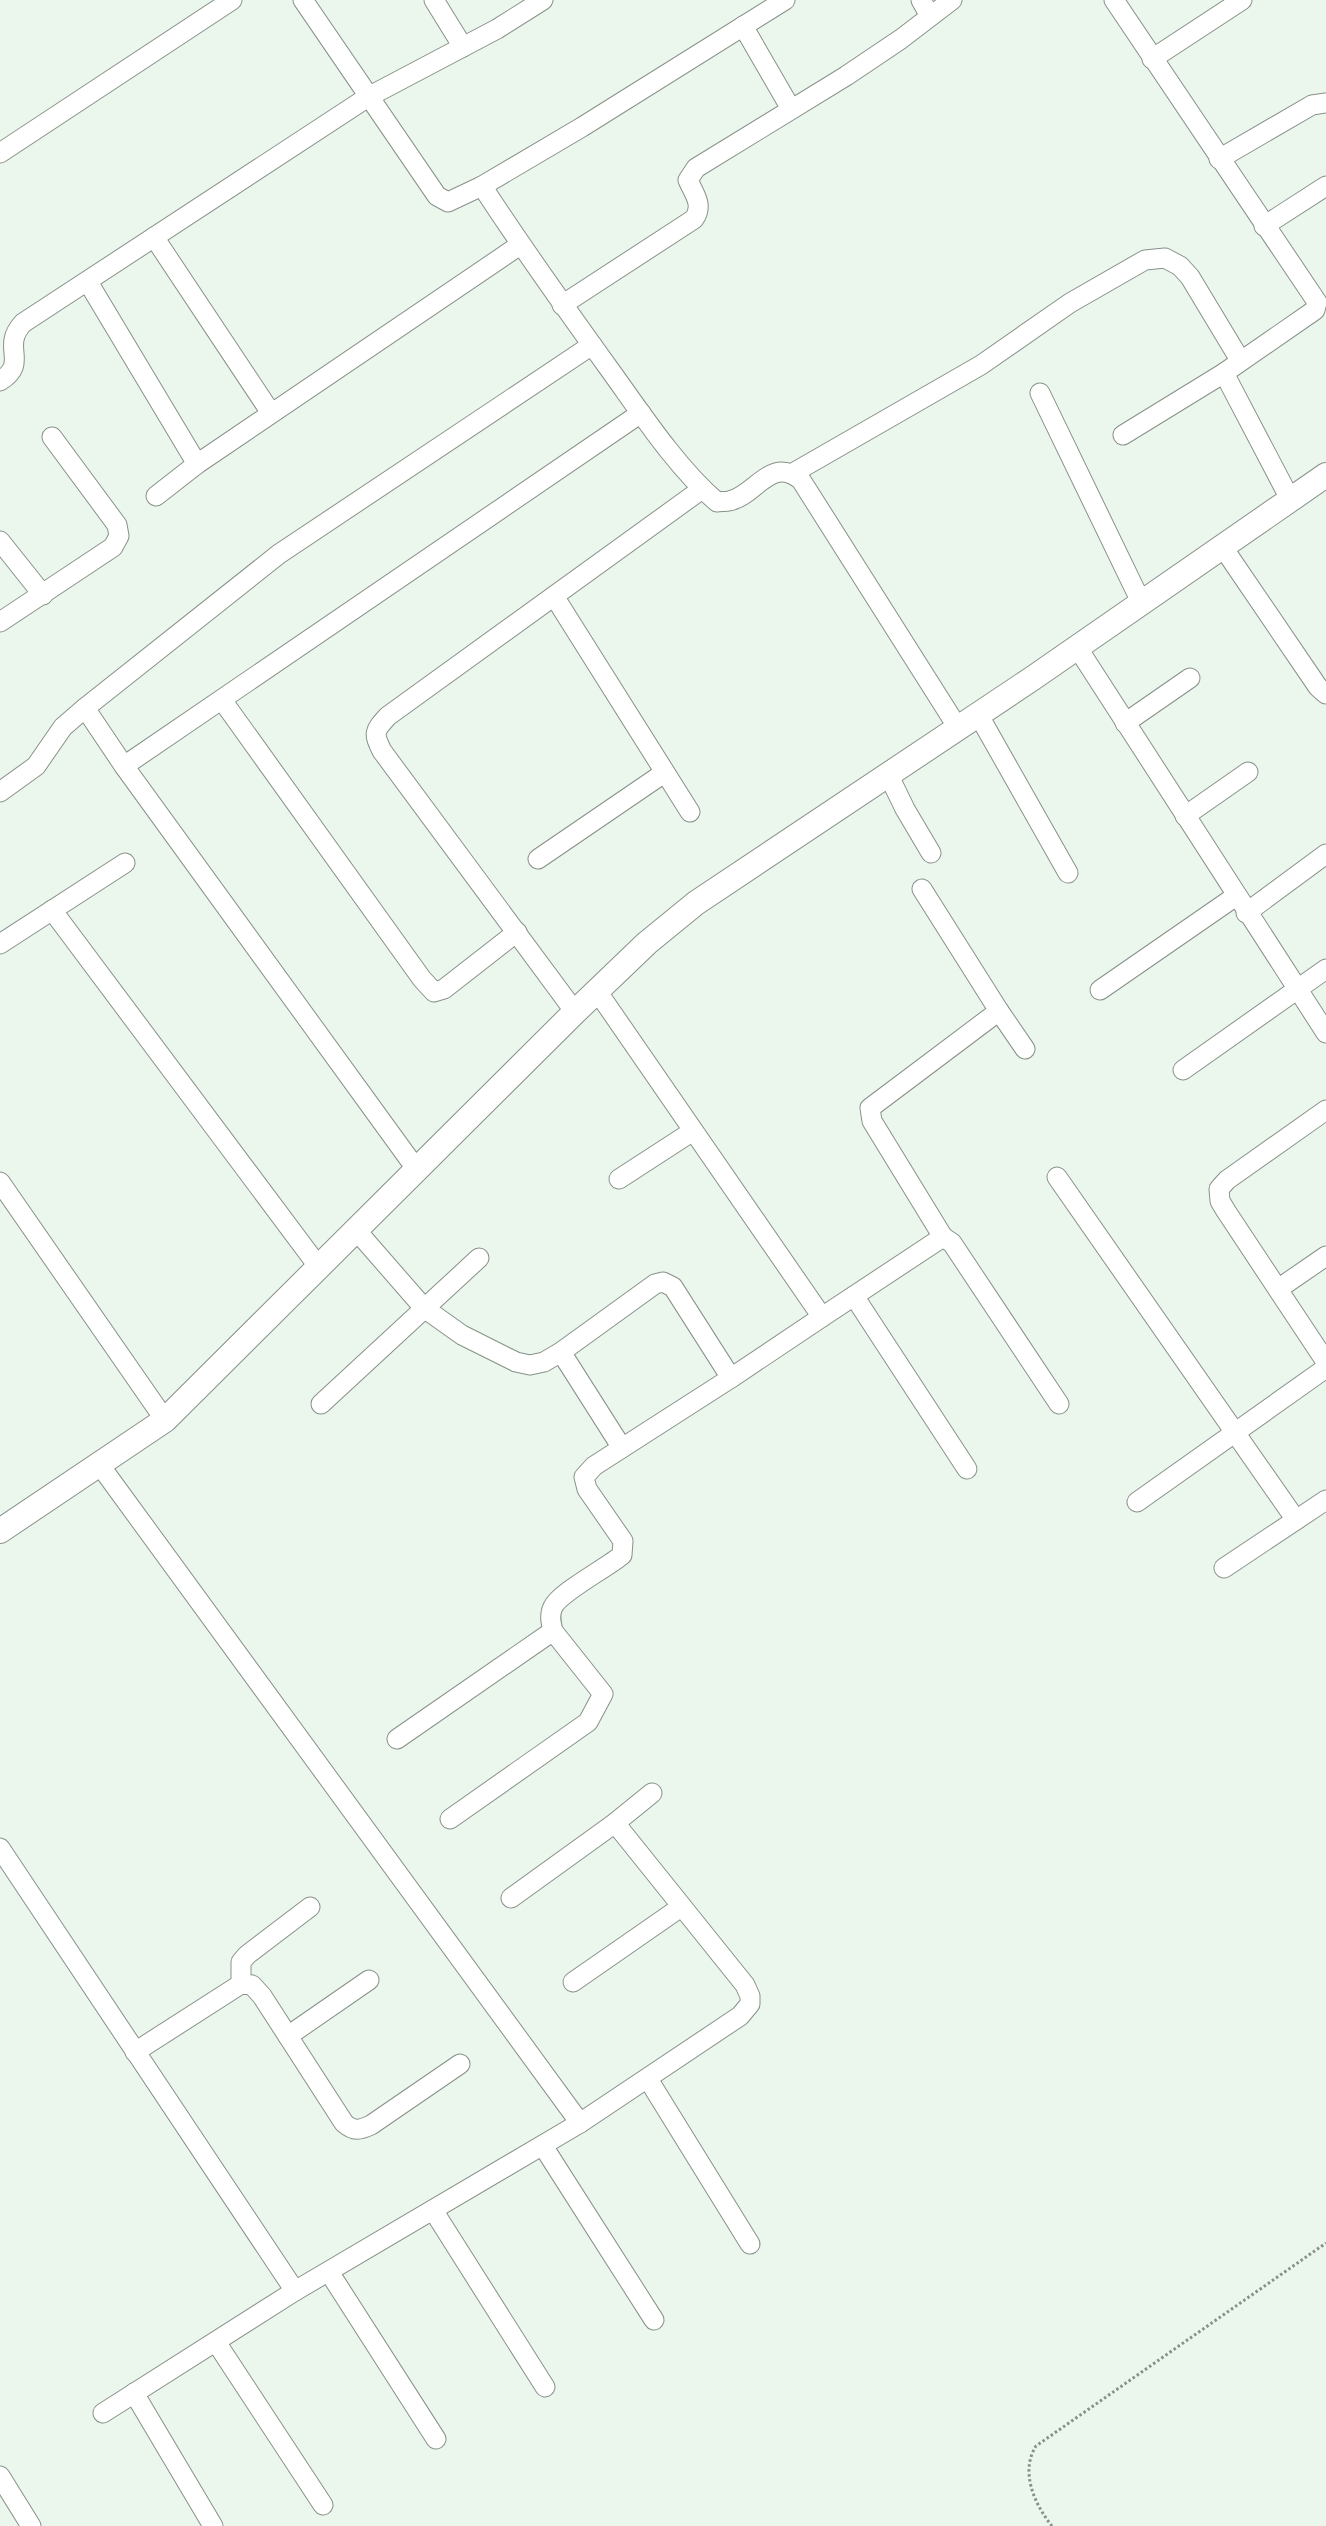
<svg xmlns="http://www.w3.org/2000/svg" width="1326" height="2526" font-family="Quicksand,sans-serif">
<rect width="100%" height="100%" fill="#ebf6ec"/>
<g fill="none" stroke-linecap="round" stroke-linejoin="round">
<defs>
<g id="minor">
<path d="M303,0l134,196 11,6 34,-16 100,-59 203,-127"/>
<path d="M434,0l29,47"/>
<path d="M921,0l9,16"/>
<path d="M1114,0l203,302 -2,8 -91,63"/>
<path d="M743,26l48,83"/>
<path d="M1152,59l90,-59"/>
<path d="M0,153l232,-153"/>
<path d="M1219,159l93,-54 14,-2"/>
<path d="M482,186c41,63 84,123 128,184 31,43 67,98 107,132 4,-1 8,0 12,-1 27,-5 41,-46 72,-21l157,248"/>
<path d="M1264,226l62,-40"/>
<path d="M154,237l117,176"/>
<path d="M88,282l109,182"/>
<path d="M562,305l132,-86c10,-14 0,-25 -6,-39l8,-12 150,-92 55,-37 51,-39"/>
<path d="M0,381c30,-19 0,-33 23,-58l345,-226 129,-68 46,-29"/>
<path d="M1040,393l101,209"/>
<path d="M1123,435l101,-62 66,126"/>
<path d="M793,473l188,-108 89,-62 75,-43 20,-2 15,8 10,11 50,83"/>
<path d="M156,496l41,-32 323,-219"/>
<path d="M0,541l43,54"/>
<path d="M1222,546l96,141 8,7"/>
<path d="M554,596l136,216"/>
<path d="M0,622l113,-75 6,-11 -2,-11 -65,-88"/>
<path d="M1077,647l249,386"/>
<path d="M222,700l200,279 12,13 10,-3 73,-57"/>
<path d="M85,708l39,58 293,404"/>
<path d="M978,714l90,159"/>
<path d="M1125,723l65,-45"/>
<path d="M124,766l517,-353"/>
<path d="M888,774l17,35 26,44"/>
<path d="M0,792l36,-26 27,-39 22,-19 194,-154 313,-209"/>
<path d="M1185,816l63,-44"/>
<path d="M538,859l126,-86"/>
<path d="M922,889l77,122 -129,97 2,13 71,116"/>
<path d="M52,910l266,356"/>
<path d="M1246,913l80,-59"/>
<path d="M0,944l125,-81"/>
<path d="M1100,990l136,-94"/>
<path d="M597,991l225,326 -91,61"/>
<path d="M999,1011l26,38"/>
<path d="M575,1012l-193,-261c-9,-18 -8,-20 6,-35l314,-227"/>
<path d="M1183,1070l143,-101"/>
<path d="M1326,1110l-99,70 -8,9 1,12 6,10 100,151"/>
<path d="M1057,1177l239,343"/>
<path d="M619,1179l74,-48"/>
<path d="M0,1182l165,238"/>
<path d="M356,1230l68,78 38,27 54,27 14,3 14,-3 17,-10 94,-68 8,-2 10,5 58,91 -137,88 -10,11 3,12 36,52 -1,14c-14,12 -63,38 -69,52 -4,8 -2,16 0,24l50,63 -15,28 -138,97"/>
<path d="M1278,1289l48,-33"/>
<path d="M854,1296l113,173"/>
<path d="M822,1317l121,-80 9,6 107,161"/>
<path d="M561,1352l61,96"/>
<path d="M321,1404l158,-146"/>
<path d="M99,1464l481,659"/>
<path d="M1137,1502l189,-134"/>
<path d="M1224,1568l102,-68"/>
<path d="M397,1739l156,-108"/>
<path d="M0,1848l295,443"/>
<path d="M511,1898l104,-75 37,-30"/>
<path d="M573,1982l108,-75"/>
<path d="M241,1984v-22l6,-7 63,-48"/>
<path d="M288,2036l81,-56"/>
<path d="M135,2052l106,-68 11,1 10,11 82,127c10,9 16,7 27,2l89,-61"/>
<path d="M648,2079l102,165"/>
<path d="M543,2146l111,174"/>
<path d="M433,2210l112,177"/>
<path d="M329,2272l107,167"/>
<path d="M216,2342l107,163"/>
<path d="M134,2393l79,133"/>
<path d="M103,2413l192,-122 285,-168 160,-107 10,-12v-8l-5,-11 -130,-162"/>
<path d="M0,2476l31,50"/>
</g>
<path id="tertiary" d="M0,1531l165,-111 410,-408 72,-69 49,-40 337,-225 293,-203"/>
</defs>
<use href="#minor" stroke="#889189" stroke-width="21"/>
<use href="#tertiary" stroke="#889189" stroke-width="26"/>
<path stroke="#889089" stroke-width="3" stroke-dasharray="2.5 2.5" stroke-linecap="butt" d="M1052,2526c-18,-22 -32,-55 -16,-80l290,-203"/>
<use href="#minor" stroke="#fff" stroke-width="19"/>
<use href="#tertiary" stroke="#fff" stroke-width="24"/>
</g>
</svg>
